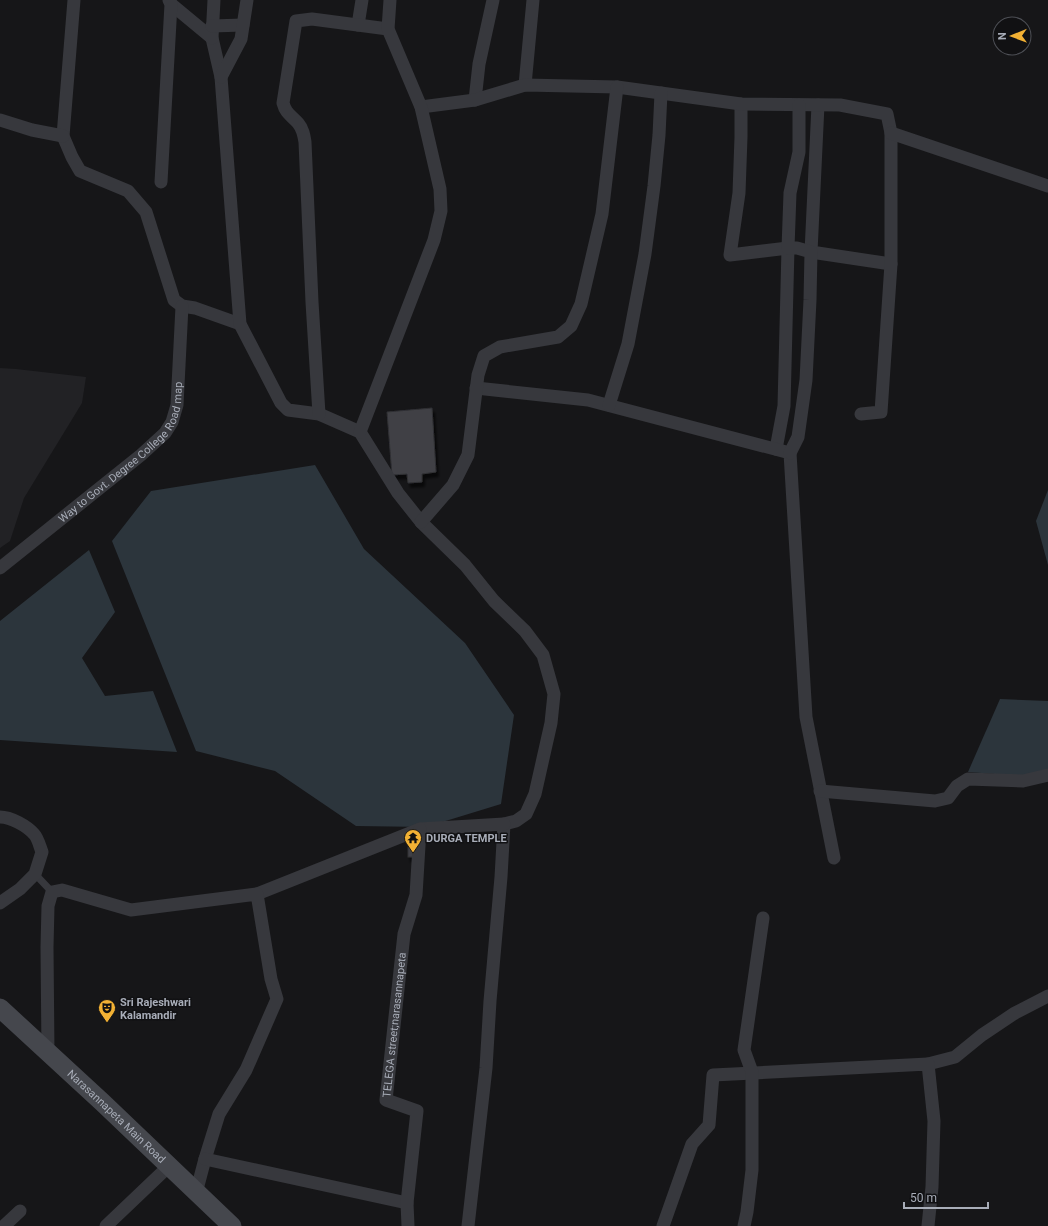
<svg xmlns="http://www.w3.org/2000/svg" width="1048" height="1226" font-family="Roboto,sans-serif">
<defs>
<filter id="shadow"><feDropShadow dx="2.5" dy="4.5" stdDeviation="1" flood-color="#0009"/></filter>
</defs>
<rect width="100%" height="100%" fill="#161618"/>
<path fill="#222225" d="M0,368l16,1 70,8 -4,26 -58,95 -14,43 -10,7z"/>
<g fill="#2c353c">
<path d="M315,465l49,84 101,94 49,72 -13,89 -75,23 -70,-1 -81,-55 -79,-20 -84,-210 39,-50z"/>
<path d="M1048,490v75l-12,-44z"/>
<path d="M89,550l26,62 -33,46 23,38 48,-5 24,61 -177,-12v-119z"/>
<path d="M1000,699l48,2v77l-80,-6z"/>
</g>
<g fill="#404145" stroke="#303034" filter="url(#shadow)">
<path d="M432,408l4,64 -14,2v8l-14,1 -1,-9 -15,1 -5,-63z"/>
<rect x="408" y="847" width="7" height="10"/>
</g>
<g fill="none" stroke-linecap="round" stroke-linejoin="round">
<path stroke="#37383d" stroke-width="7" d="M35,874l17,18"/>
<g stroke="#37383d" stroke-width="13">
<path d="M74,0l-11,136 9,21 8,14 48,20 18,21 28,88 8,6 13,2 45,16"/>
<path d="M214,0l-2,38 9,39 19,247 41,79 7,7 31,4 41,18 38,61 23,29 44,43 29,36 31,30 18,24 11,39 -3,29 -16,71 -9,20 -10,7 -12,3 -3,53 -11,124 -4,67 -18,158"/>
<path d="M171,4l41,34"/>
<path d="M358,25l4,-25"/>
<path d="M212,26l31,-1"/>
<path d="M221,77l20,-38 6,-39"/>
<path d="M525,85l8,-85"/>
<path d="M475,100l4,-36 14,-64"/>
<path d="M741,104v33l-2,56 -9,62 58,-7 -4,158 -8,43"/>
<path d="M818,105l-7,147 80,12"/>
<path d="M421,107l54,-7 50,-15 92,2 124,17 99,1 47,9 4,19v131l-10,148 -20,2"/>
<path d="M0,120l32,10 31,6"/>
<path d="M891,133l157,53"/>
<path d="M161,182l10,-178 -2,-4"/>
<path d="M476,388l112,12 202,53 16,264 28,141"/>
<path d="M609,405l19,-61 17,-90 9,-68 5,-51 2,-42"/>
<path d="M319,414l-7,-112 -7,-160c-1,-7 -2,-13 -7,-19 -7,-8 -12,-9 -15,-20l13,-82 16,-2 76,10"/>
<path d="M360,432l74,-192 7,-29 -1,-22 -19,-82 -33,-78 2,-29"/>
<path d="M790,453l8,-16 8,-57 4,-80 1,-48 -14,-4h-9l2,-55 9,-41v-47"/>
<path d="M421,522l32,-37 15,-30 10,-80 6,-19 16,-9 58,-10 13,-11 10,-22 21,-90 15,-127"/>
<path id="s1" d="M0,568l141,-113 24,-22 7,-11 5,-17 5,-99"/>
<path d="M820,791l115,10 13,-3 9,-12 11,-7 55,2 25,-6"/>
<path d="M0,817c11,0 27,9 34,17 4,4 6,13 8,18l-7,22 -15,15 -20,14"/>
<path d="M257,894l163,-65 84,-5"/>
<path d="M48,1053l-1,-106 1,-41 4,-14 10,-2 69,20 126,-16 14,85 6,20 -31,71 -27,44 -14,45 -9,34"/>
<path d="M928,1064l27,-7 27,-22 33,-22 33,-17"/>
<path d="M205,1159l202,44"/>
<path d="M4,1226l16,-15"/>
<path d="M106,1226l63,-60"/>
<path id="s2" d="M408,1226l-1,-23 10,-92 -31,-11 18,-166 12,-39 4,-66"/>
<path d="M663,1226l29,-82 17,-19 4,-50 215,-11 6,57 -2,66 -4,39"/>
<path d="M744,1226l3,-14 5,-42v-98l-8,-22 19,-132"/>
</g>
<path stroke="#45474d" stroke-width="19" id="s3" d="M0,1008l102,94 130,124"/>
</g>
<defs>
<symbol id="temple-pin" viewBox="-11 -11 22 30"><path d="M0 17L-7.5 6A9.5 9.5 0 1 1 7.5 6Z" fill="#f2b134" stroke="#111113"/><path d="M0-6L5-2H3V0L6.5 2.5H4V6H1.5V3h-3V6H-4V2.5H-6.5L-3 0V-2H-5Z" fill="#111"/></symbol>
<symbol id="theatre-pin" viewBox="-11 -11 22 30"><path d="M0 17L-7.5 6A9.5 9.5 0 1 1 7.5 6Z" fill="#f2b134" stroke="#111113"/><path d="M-5-5.5Q0-4 5-5.5V0Q5 5 0 6Q-5 5-5 0ZM-3.3-2.5H-1v1.5H-3.3ZM1-2.5H3.3v1.5H1ZM-2.8 1Q0 5.5 2.8 1Z" fill="#111"/></symbol>
</defs>
<g fill-rule="evenodd">
<use href="#temple-pin" x="403" y="828" width="20" height="27"/>
<use href="#theatre-pin" x="97" y="998" width="20" height="27"/>
</g>
<g text-anchor="middle" stroke-width="3" stroke-linejoin="round" paint-order="stroke">
<g font-size="11" fill="#a8adb8" stroke="#111113">
<text dy="4" stroke="none"><textPath href="#s1" startOffset="172">Way to Govt. Degree College Road map</textPath></text>
<text dy="4" stroke="none"><textPath href="#s2" startOffset="224">TELEGA street;narasannapeta</textPath></text>
<text dy="4" stroke="none"><textPath href="#s3" startOffset="159">Narasannapeta Main Road</textPath></text>
</g>
<g font-size="11" font-weight="bold" fill="#a8adb8" stroke="#111113" text-anchor="start">
<text x="426" y="842">DURGA TEMPLE</text>
<text x="120" y="1006">Sri Rajeshwari<tspan x="120" dy="13">Kalamandir</tspan></text>
</g>
</g>
<g transform="translate(1012 36) rotate(269)"><circle r="19" fill="#111113" stroke="#4d4f55"/>
<path d="M0-3L7 15L0 10L-7 15Z" fill="#f2b134"/>
<text y="-6" font-size="11" font-weight="bold" text-anchor="middle" fill="#a8adb8">N</text>
</g>
<path d="M904 1202v6h84v-6" fill="none" stroke="#a8adb8" stroke-width="2"/>
<text x="910" y="1202" font-size="12" fill="#a8adb8" stroke="#111113" stroke-width="3" paint-order="stroke">50 m</text>
</svg>
